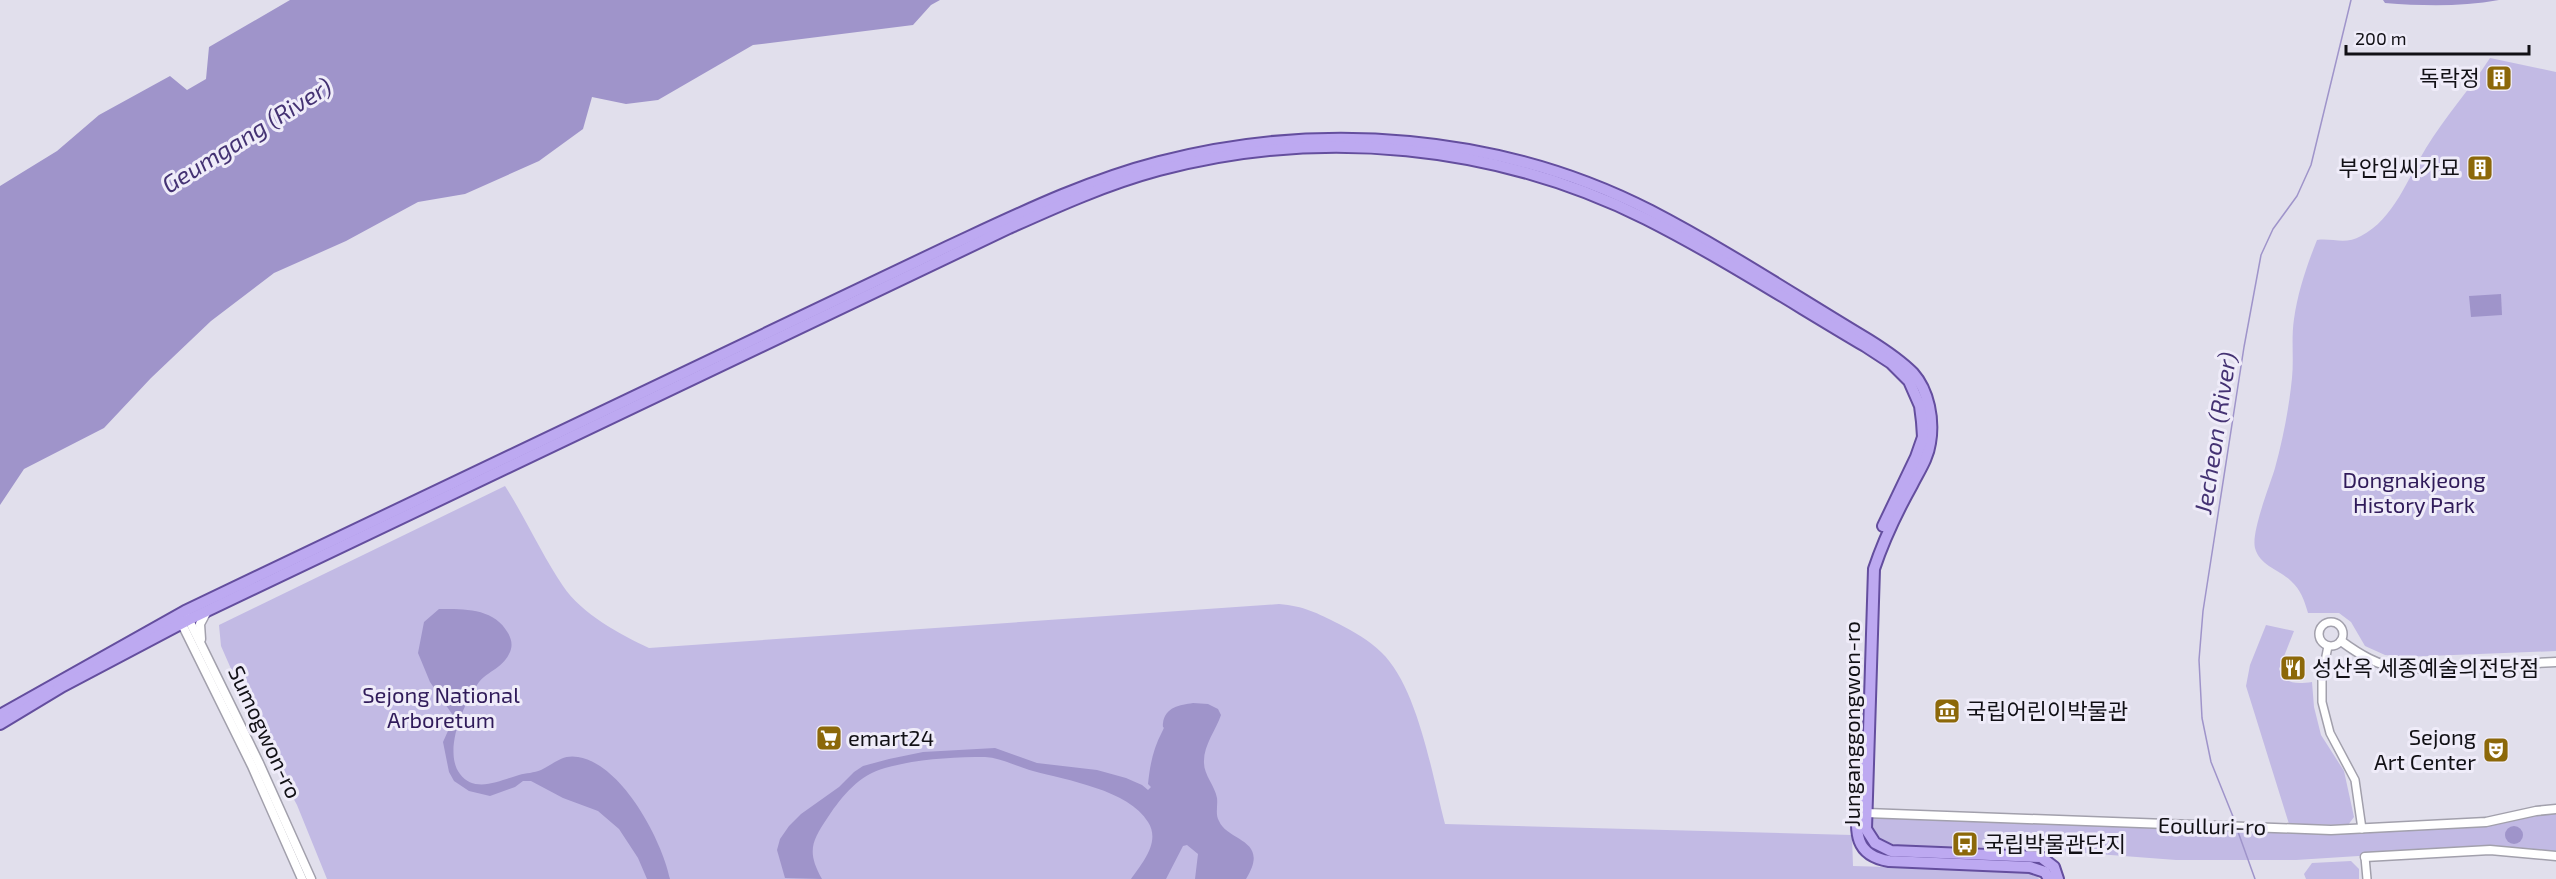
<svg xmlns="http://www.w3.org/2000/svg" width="2556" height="879" font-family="'Exo 2','Noto Sans KR',sans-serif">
<rect width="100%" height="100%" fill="#e1dfec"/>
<g fill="#c2bae4">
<path d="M2490,58l66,14v579l-153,6 -18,-2 -20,-9 -14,-24 -12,-9h-31c-4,-13 -7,-23 -17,-32 -11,-11 -31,-15 -36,-33 -4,-16 15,-63 20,-80 8,-29 14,-60 17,-90 2,-20 -1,-39 2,-59 4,-28 13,-54 23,-79 16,-2 29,5 44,-4 33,-17 47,-58 65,-88 19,-31 44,-59 64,-90z"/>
<path d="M505,486c21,33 37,69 58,100 19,28 56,48 86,62l630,-44c25,2 38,9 60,20 15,8 30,16 42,28 37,35 51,123 64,172l407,11 1,31 169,5 12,1 5,7h-1712l-30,-74 -33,-61 -43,-98 -2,-21z"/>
<path d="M2266,625l28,6 -15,38c6,16 18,15 33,13l2,25 7,28 23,36 10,46 -6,8 -59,-1 -43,-138 4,-21z"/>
<path d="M2556,812v40l-73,-4 -187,12h-120l-157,-12 -115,-2c-23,-3 -29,-7 -35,-29l489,14z"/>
<path d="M2351,861l8,8v10h-53l-2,-5 8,-11z"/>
</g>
<g fill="#9f94ca">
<path d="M290,0h650l-9,5 -18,20 -160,20 -95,55 -32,4 -34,-7 -9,32 -44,32 -74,33 -47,8 -72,39 -72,32 -63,48 -60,57 -47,50 -80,41 -24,36v-319l57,-35 42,-36 71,-39 17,14 19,-11 3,-32z"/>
<path d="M2383,0h116c-38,7 -76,6 -114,3z"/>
<path d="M2501,294l1,21 -31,2 -2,-21z"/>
<path d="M439,609c26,0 55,-1 69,24 4,7 5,14 1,21 -7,15 -24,18 -32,31 -14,20 -34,67 -17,89 15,20 41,6 59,1 7,-2 15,-2 22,-5 13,-6 21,-16 37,-13 44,7 84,83 92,122h-23l-9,-21 -19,-29 -21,-18 -35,-13 -32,-17h-8l-8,6 -25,9 -21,-5 -15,-10 -5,-9 -6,-30 9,-20v-8l-22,-32 -12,-29 6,-31z"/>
<path d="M1193,703l15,1 10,5 3,6c-5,15 -18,31 -17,48 0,12 11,23 13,35 1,8 -2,16 2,23 9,21 52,18 27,58h-51l3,-25 -11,-9 -4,1 -17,33h-35c11,-16 30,-37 17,-57 -19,-32 -82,-42 -115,-51 -16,-4 -31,-13 -48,-14 -33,0 -68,2 -100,11 -26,7 -42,27 -57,49 -17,25 -21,35 -6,62l-37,-1 -8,-28 3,-11 9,-13 12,-12 38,-27 15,-15 9,-6 26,-7 34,-7 72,-4 42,15 60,7 29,8 16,7 6,5 3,-3 -3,-3c2,-19 5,-35 14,-52 4,-8 0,-1 1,-9 2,-16 17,-18 30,-20z"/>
<circle cx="2514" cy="835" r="9"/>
</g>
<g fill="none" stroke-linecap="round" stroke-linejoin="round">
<g stroke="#9f94ca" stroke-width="1.5">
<path d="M2236,824l-25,-62 -9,-44 -3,-58 4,-49 41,-264 17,-92 12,-26 24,-33 14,-31 40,-165"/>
<path d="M2237,829l18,50"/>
</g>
<defs>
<g id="minor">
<circle cx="2331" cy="634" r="12"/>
<path d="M2328,646l-6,31v25l8,31 25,47 7,49"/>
<path d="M2365,857l2,22"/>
</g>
<g id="tertiary">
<path d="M187,616l72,147 52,116"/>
<path d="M179,618l73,148 50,113"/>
<path d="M201,639l-1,-15 7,-13"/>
<path d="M2341,641c19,14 36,24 60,28l155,-7"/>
<path d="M1866,813l465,17 155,-8 50,-11 20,-2"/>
<path d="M2365,857l125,-7 66,6"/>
</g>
<g id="primary">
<path d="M0,715l185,-104 762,-364c69,-32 138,-66 212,-85 162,-42 342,-28 492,49 75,39 146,86 218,129 16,10 31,20 44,33 16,18 21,47 17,70 -2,15 -11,28 -18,42 -15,27 -28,54 -38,84l-8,260 9,14 16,8 150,6 13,10 4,12"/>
<path d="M0,724l63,-38 125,-66 821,-392c49,-22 98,-44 150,-58 161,-43 337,-26 487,49 75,38 146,84 219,127l26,17 18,18 11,25 2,16 1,15 -7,20 -33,69"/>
<path d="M1860,758c-1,14 -2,29 -2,44 -2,29 -5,53 31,59l141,6 15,5 4,7"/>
</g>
</defs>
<use href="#minor" stroke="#a2a0ac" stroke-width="10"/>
<use href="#tertiary" stroke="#a2a0ac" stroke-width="11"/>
<use href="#primary" stroke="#644e9e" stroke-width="14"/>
<use href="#minor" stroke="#fff" stroke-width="7"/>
<use href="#tertiary" stroke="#fff" stroke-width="8"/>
<use href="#primary" stroke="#bda9f1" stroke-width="10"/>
</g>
<defs>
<symbol id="building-square" viewBox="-11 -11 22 22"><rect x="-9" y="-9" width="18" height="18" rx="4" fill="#8c6809" stroke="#efecf9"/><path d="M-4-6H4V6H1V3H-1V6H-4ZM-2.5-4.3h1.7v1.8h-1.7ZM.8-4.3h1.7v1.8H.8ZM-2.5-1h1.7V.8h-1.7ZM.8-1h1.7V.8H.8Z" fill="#fff"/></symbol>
<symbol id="restaurant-square" viewBox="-11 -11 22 22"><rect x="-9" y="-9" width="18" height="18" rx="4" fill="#8c6809" stroke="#efecf9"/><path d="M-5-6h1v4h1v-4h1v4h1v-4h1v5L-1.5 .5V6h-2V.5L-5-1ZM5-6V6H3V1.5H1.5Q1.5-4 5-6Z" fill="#fff"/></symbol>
<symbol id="museum-square" viewBox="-11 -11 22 22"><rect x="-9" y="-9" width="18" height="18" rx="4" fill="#8c6809" stroke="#efecf9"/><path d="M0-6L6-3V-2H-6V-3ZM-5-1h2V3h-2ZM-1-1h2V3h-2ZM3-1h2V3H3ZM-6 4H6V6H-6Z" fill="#fff"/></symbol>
<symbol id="supermarket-square" viewBox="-11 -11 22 22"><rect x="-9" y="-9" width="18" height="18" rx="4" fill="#8c6809" stroke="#efecf9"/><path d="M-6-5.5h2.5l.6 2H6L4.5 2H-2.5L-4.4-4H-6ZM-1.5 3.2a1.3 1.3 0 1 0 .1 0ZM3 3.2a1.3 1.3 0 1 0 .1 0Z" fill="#fff"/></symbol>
<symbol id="theatre-square" viewBox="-11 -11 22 22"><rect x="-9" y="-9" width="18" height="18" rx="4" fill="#8c6809" stroke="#efecf9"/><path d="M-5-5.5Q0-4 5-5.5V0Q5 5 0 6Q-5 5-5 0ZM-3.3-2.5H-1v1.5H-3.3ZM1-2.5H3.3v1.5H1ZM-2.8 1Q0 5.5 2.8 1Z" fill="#fff"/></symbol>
<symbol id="bus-square" viewBox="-11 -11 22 22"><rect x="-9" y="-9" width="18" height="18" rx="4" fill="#8c6809" stroke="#efecf9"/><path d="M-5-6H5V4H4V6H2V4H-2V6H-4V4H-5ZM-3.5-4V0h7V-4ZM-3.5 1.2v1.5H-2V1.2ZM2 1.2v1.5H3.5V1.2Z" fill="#fff"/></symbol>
</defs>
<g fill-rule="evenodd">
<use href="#building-square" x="2484" y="63" width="30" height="30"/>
<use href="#building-square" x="2465" y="153" width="30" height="30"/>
<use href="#restaurant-square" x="2278" y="653" width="30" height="30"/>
<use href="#museum-square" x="1932" y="696" width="30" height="30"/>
<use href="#supermarket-square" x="814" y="723" width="30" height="30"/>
<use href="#theatre-square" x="2481" y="735" width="30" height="30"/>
<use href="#bus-square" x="1950" y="829" width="30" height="30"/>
</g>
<g text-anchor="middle" stroke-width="6" stroke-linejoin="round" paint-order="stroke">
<g font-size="22" fill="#111015" stroke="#efecf9" text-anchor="start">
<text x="2480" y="86" text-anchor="end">독락정</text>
<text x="2460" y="176" text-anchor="end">부안임씨가묘</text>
<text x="2312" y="676">성산옥 세종예술의전당점</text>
<text x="1966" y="719">국립어린이박물관</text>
<text x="2476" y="745" text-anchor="end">Sejong<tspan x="2476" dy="25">Art Center</tspan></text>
<text x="848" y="746">emart24</text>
<text x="1984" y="852">국립박물관단지</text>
</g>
<g font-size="22" fill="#301b5a" stroke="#efecf9">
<text x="2414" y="488">Dongnakjeong<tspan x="2414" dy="25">History Park</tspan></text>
<text x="441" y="703">Sejong National<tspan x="441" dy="25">Arboretum</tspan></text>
</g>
<g font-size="22" fill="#111015" stroke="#efecf9">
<text transform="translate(1852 724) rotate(-90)" y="8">Junganggongwon-ro</text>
<text transform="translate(265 732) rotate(65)" y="8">Sumogwon-ro</text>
<text transform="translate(2212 826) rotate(1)" y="8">Eoulluri-ro</text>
</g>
<g font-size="24" font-style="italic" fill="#443273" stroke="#efecf9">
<text transform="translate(247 136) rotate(-32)" y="8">Geumgang (River)</text>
<text transform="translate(2216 433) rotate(-81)" y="8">Jecheon (River)</text>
</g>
</g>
<path d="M2346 45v9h183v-9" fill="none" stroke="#111015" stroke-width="3"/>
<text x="2355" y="45" font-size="18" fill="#111015" stroke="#efecf9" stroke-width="4.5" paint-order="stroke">200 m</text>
</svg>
